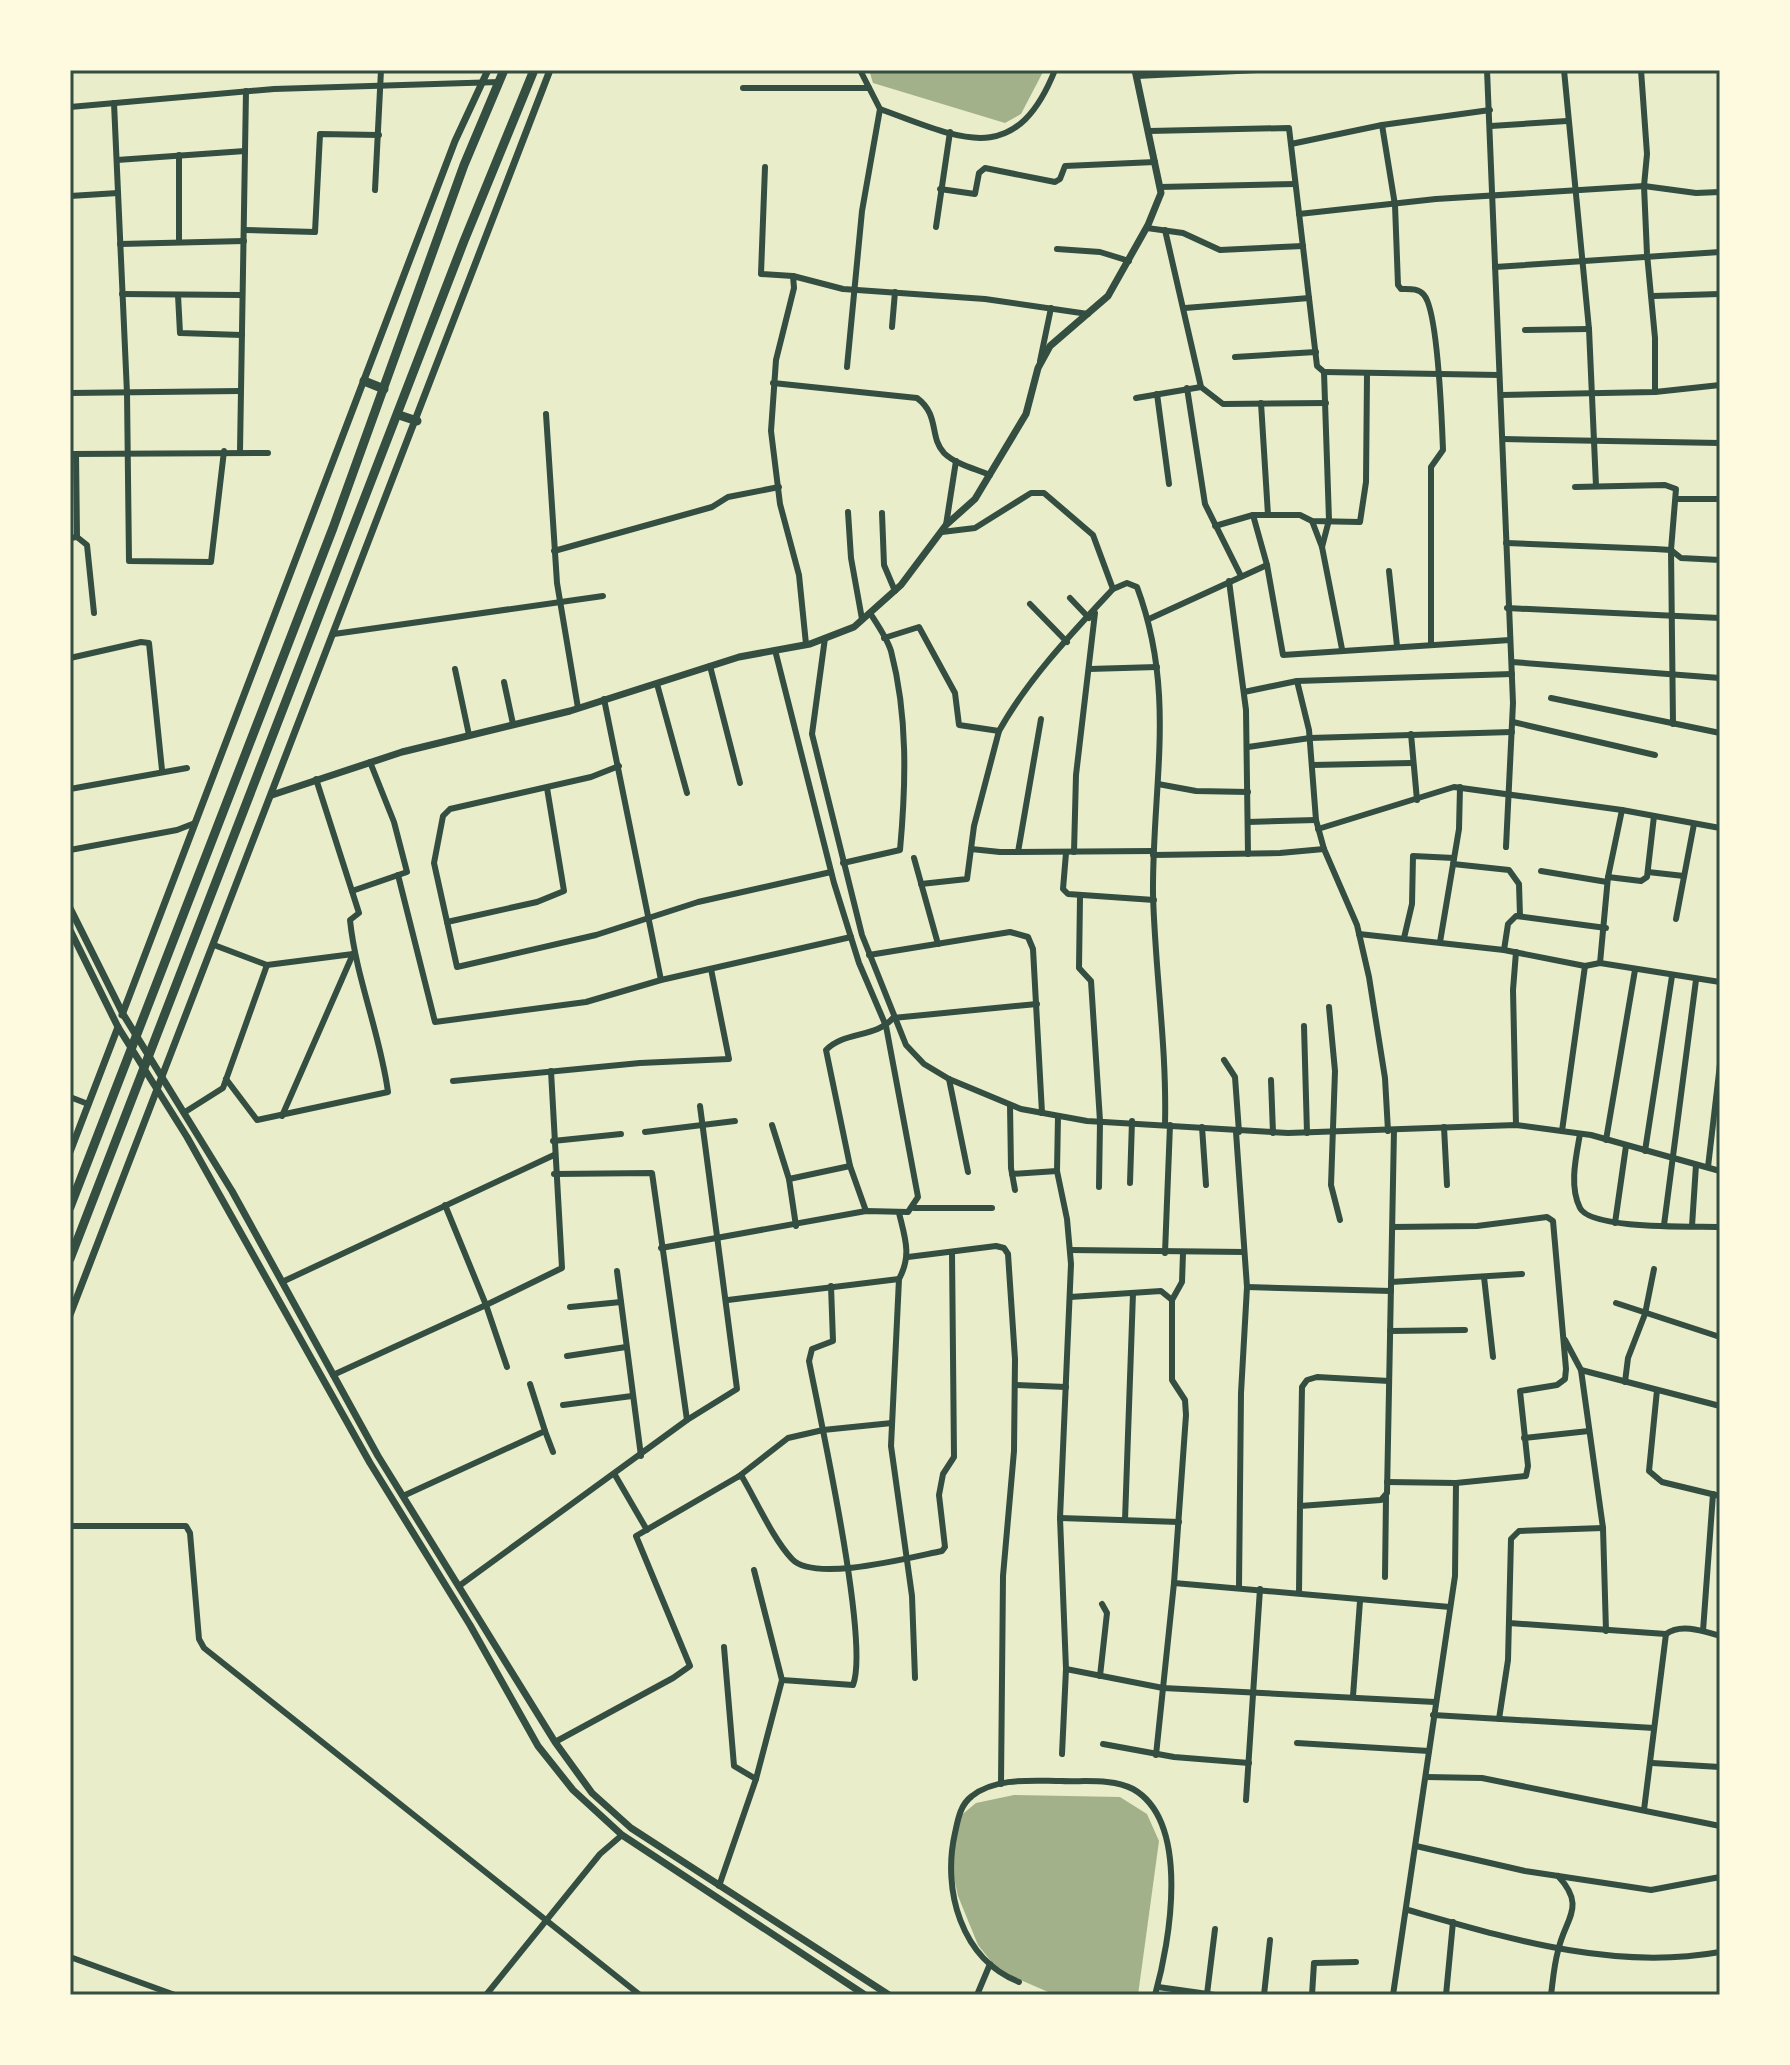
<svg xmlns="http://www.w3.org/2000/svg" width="1790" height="2065" font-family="Mulish,sans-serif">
<rect width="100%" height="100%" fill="#e9edc9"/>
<g fill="#a3b18a">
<path d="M869,70h175l-23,44 -16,9 -132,-40z"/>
<path d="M1014,1795l106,2 27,17 12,27 -21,154h-83l-57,-25 -20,-25 -20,-49 -6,-27 7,-52 17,-14z"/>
</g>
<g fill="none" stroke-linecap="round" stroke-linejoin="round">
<g stroke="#344e41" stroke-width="6">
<path d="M1487,70l26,633 -7,144"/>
<path d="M1564,70l25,259 7,157"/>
<path d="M1641,70l6,84 -3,32 3,68 8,84v54"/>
<path d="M1137,76l120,-6"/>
<path d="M743,88h126"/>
<path d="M114,103l13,290 2,168 82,1 13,-111"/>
<path d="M70,107l204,-18 225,-7"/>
<path d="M880,109c80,29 135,61 175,-39"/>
<path d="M1382,125l13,80 3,80 3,4c8,0 18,-1 23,6 14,16 18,129 19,155l-12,17v176"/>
<path d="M1491,126l76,-5"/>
<path d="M1149,131l140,-3 28,238 7,6 5,148 -7,27"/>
<path d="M1291,144l91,-19 108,-15"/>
<path d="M179,155v87"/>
<path d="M117,160l128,-9"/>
<path d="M765,167l-4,107 32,2"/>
<path d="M1160,187l135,-3"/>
<path d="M940,189l35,5 4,-21 6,-5 70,14 5,-3 5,-13 90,-4"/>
<path d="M375,190l6,-120"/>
<path d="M70,196l48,-3"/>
<path d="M1299,214l137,-15 208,-13 52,7 24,-1"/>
<path d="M936,227l14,-95"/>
<path d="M1147,228l36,5 37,17 83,-4"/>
<path d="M244,230l71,2 5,-98 59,1"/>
<path d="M1165,230l36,157"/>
<path d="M120,244l124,-3"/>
<path d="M1057,249l43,3 29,9"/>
<path d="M1495,267l225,-15"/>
<path d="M122,294l119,1"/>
<path d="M178,295l2,38 62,2"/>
<path d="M1653,296l67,-2"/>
<path d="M1185,308l124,-10"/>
<path d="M892,327l3,-35"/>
<path d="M1525,330l64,-1"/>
<path d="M1235,357l81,-5"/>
<path d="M1040,361l11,-53"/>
<path d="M847,367l15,-156 18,-102 -20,-39"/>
<path d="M1324,372l175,3"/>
<path d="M773,383l144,15c23,17 12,39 27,55 11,11 32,16 46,22"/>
<path d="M1187,388l18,116 36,72"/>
<path d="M70,393l170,-2"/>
<path d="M1157,394l12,90"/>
<path d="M1501,395l154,-3 65,-7"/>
<path d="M1136,398l65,-11 22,17 103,-1"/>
<path d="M1261,403l7,112"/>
<path d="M546,414l11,169 21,125"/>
<path d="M1503,439l217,4"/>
<path d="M240,451l6,-360"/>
<path d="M70,454l198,-1"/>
<path d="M76,454l1,83"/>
<path d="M1575,487l90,-2 11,4 -5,61 2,174"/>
<path d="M1677,499h43"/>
<path d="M848,512l3,46 11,61"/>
<path d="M882,513l2,52 11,26"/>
<path d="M1253,515l14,50 16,90 227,-15"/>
<path d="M1312,521l10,26 20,102"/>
<path d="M946,525l10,-64"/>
<path d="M1215,526l38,-11h47l12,6 48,1 6,-40 1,-107"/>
<path d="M942,532l33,-4 56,-35h13l49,42 20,54"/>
<path d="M70,538l7,-1 10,8 7,68"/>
<path d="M1506,543l149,6 16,1 10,8 39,2"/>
<path d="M554,551l158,-44 16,-10 51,-10"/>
<path d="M1389,571l8,75"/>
<path d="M1229,581l17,129 2,144"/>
<path d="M1070,598l19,20"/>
<path d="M1030,604l37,38"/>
<path d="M1507,608l213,10"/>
<path d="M1149,619l118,-54"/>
<path d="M334,634l269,-38"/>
<path d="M825,638l-13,96 50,201 44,110 18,19 25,15 72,30 66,12 201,12 228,-8 75,10 129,36"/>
<path d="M884,638l35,-11 36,66 4,32 40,6"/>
<path d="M806,644l-7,-69 -19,-71 -9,-73 5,-71 18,-72 -1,-12 50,13 142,10 103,15"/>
<path d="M70,658l71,-16 8,1 13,127"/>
<path d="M1512,662l208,16"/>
<path d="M710,666l30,117"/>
<path d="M455,669l14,66"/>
<path d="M1089,669l68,-2"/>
<path d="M1297,681l12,49 7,90 8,29 33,76 12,52 16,101 3,53"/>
<path d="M504,682l9,42"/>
<path d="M657,684l30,109"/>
<path d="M1244,692l53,-11 215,-7"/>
<path d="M1551,698l169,35"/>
<path d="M604,699l57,281"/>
<path d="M1513,722l142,33"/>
<path d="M1411,734l6,66"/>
<path d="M1248,747l62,-9 202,-6"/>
<path d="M1312,765l99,-2"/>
<path d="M619,766l-28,11 -141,32 -7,7 -9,47 23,104 139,-32 102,-33 133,-30"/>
<path d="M1158,784l38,7 52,1"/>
<path d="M70,789l117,-21"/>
<path d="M1248,822l68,-2"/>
<path d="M1318,829l136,-42 168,23 98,18"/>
<path d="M971,849l29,3 153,-1"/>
<path d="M70,850l107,-20 18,-7"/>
<path d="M1018,852l23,-133"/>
<path d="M1074,852l2,-77 19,-162"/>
<path d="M1066,853l-3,36 5,5 86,6"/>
<path d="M1153,855l127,-2 44,-4"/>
<path d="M914,858l24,86"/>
<path d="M843,863l57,-13c6,-66 8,-134 -9,-199 -4,-13 -14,-27 -21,-38"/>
<path d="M1453,864l56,6 10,14 1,32"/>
<path d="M1541,871l66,11"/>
<path d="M1648,872l36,4"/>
<path d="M398,875l37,147 151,-20 75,-22 190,-43"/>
<path d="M1608,877l33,4 6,-4 7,-61"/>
<path d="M921,884l46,-5 7,-53 25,-95c29,-52 73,-98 114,-142l14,-6 10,4c40,107 15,198 16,307 2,77 14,153 12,231"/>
<path d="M352,891l55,-19 -13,-50 -24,-60"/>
<path d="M1080,897l-1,71 12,13 9,140 -1,66"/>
<path d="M1676,919l18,-95"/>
<path d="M447,922l90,-20 27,-11 -17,-103"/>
<path d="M1359,934l145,16 81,16 15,-3 120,19"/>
<path d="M1404,938l8,-34 1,-48 41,2"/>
<path d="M1440,942l19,-113 1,-42"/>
<path d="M214,945l53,20 86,-11"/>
<path d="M1504,950l4,-26 8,-8 90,12"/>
<path d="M1516,952l-3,38 3,135"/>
<path d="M869,955l141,-23 18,5 5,12 9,164"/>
<path d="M1600,963l8,-86 14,-67"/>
<path d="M1329,1007l6,64 -4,114 9,35"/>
<path d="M1304,1026l3,107"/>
<path d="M1224,1060l11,17 4,55"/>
<path d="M226,1079l31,41 131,-28c-8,-59 -32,-114 -38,-172l9,-7 -43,-134"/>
<path d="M949,1079l19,93"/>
<path d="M1271,1080l2,53"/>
<path d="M453,1081l187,-18 89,-4 -18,-90"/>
<path d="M70,1097l18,7"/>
<path d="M1010,1105l1,63 4,22"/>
<path d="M185,1112l38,-24 44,-123"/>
<path d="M282,1116l71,-162"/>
<path d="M1058,1116l-1,55 10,48 4,45 -11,254 6,151 -4,85"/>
<path d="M772,1125l17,54 7,47"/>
<path d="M1202,1127l4,58"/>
<path d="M1444,1127l3,58"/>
<path d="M1562,1131l23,-165"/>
<path d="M645,1132l90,-11"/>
<path d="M1236,1132l11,155 -6,106 -2,194"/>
<path d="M1580,1134c-4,23 -11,52 0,74 11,22 115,18 140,19"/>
<path d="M1606,1140l29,-170"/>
<path d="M553,1141l68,-7"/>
<path d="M1645,1151l27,-175"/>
<path d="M1708,1167l12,-103"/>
<path d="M554,1174l98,-1 35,247"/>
<path d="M1012,1174l45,-3"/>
<path d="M789,1179l61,-13"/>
<path d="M1130,1183l2,-62"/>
<path d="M914,1208h78"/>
<path d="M866,1211l-16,-45 -24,-116c18,-19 50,-12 67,-32l144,-14"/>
<path d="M899,1213c6,25 13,42 0,66l-8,167 21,150 3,82"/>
<path d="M1615,1223l11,-77"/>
<path d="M1664,1225l32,-245"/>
<path d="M1692,1226l4,-61"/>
<path d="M661,1248l205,-37 42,1 10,-15 -32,-171 -27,-63 -25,-80 -59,-233"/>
<path d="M1070,1250l174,2"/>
<path d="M1165,1253l5,-128"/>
<path d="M908,1257l88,-11 8,2 4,6 7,105 -1,92 -11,125 -2,208"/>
<path d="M617,1271l24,185"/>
<path d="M1484,1277l9,80"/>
<path d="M282,1282l272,-127"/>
<path d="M1391,1282l131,-8"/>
<path d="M1247,1287l144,4"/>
<path d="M1070,1297l91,-6 11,9v80l13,20 1,15 -12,168 -18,172"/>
<path d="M728,1300l171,-21"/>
<path d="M1172,1300l10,-18 1,-29"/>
<path d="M1616,1303l104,34"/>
<path d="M570,1307l51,-5"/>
<path d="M1390,1331l75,-1"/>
<path d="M1565,1340l16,30 22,158 3,103"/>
<path d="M567,1356l59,-9"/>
<path d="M507,1367l-21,-62 76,-37 -11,-197"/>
<path d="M1581,1370l139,36"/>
<path d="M333,1375l153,-70 -41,-100"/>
<path d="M1625,1382l3,-24 17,-44 9,-45"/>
<path d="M1015,1385l51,2"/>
<path d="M1657,1390l-8,81 13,11 58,14"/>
<path d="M563,1405l69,-9"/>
<path d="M545,1431l8,21"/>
<path d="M1524,1438l65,-7"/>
<path d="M615,1475l32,55"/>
<path d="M738,1477l50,-39 35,-8 69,-7"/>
<path d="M1387,1482l69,1 70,-7 2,-10 -8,-75 37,-6 8,-6 1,-10 -13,-148 -6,-4 -70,9 -84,1"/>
<path d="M403,1496l142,-65 -15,-47"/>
<path d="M1300,1506l2,-119 5,-7 10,-3 72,4"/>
<path d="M1060,1518l119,4"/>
<path d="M1125,1520l8,-227"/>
<path d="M70,1526h116l4,7 9,106 5,9 436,347"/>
<path d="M754,1570l28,110 71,5c17,-42 -33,-267 -44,-324l3,-12 21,-8 -2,-55"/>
<path d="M1385,1577l1,-80"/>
<path d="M1174,1583l276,24"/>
<path d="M459,1586l228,-166 50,-31 -37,-283"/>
<path d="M1299,1593l1,-87 81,-6 6,-7 7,-363"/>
<path d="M1509,1623l157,11"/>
<path d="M1703,1631l10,-137"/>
<path d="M724,1647l10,119 22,13"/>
<path d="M1066,1669l97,19 272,14"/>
<path d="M1100,1676l7,-63 -5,-9"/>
<path d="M1353,1696l7,-95"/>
<path d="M1433,1715l221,13"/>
<path d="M1499,1719l9,-59 3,-121 8,-8 84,-3"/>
<path d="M555,1742l118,-64 17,-12 -54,-130 105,-61c15,25 32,64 51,84 22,24 120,-2 150,-8l3,-4 -6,-52 4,-21 11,-17 -2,-205"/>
<path d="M1297,1743l132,8"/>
<path d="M1103,1744l71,13 75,6"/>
<path d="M1652,1763l68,4"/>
<path d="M1426,1777l56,1 238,48"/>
<path d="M1246,1800l14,-211"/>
<path d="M1644,1810l22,-176c15,-11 37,-3 54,2"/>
<path d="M1416,1846l109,25 126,19 69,-13"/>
<path d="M719,1886l37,-107 26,-99"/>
<path d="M1408,1910c102,29 205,61 312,42"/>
<path d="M70,1957l105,38"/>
<path d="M1019,1982c-58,-23 -77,-92 -64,-149 3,-14 5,-28 17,-37 24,-19 61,-15 89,-15 22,1 52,-3 72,8 58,33 37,153 22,206"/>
<path d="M1158,1987l57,8"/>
<path d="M1207,1994l8,-65"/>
<path d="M486,1995l114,-141 22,-19"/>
<path d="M977,1995l13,-31"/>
<path d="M1264,1995l6,-55"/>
<path d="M1312,1995l2,-32 42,-1"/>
<path d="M1393,1995l62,-419 1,-93"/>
<path d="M1446,1995l7,-73"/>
<path d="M1551,1995c2,-15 3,-30 7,-44 7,-33 29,-44 0,-75"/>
</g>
<g stroke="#344e41" stroke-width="7">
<path d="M272,795l130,-43 168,-41 169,-54 71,-13 44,-17 47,-42 45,-60 29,-26 51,-85 12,-46 12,-22 58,-50 40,-71 13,-32 -26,-123"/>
<path d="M70,908l53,106 109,177 146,265 177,286 37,51 39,35 258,167"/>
<path d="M70,930l48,97 69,110 183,326 100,162 68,121 35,44 49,45 243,160"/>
<path d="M122,1015l333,-874 33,-71"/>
<path d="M70,1152l48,-125"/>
<path d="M70,1315l480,-1245"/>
</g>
<g stroke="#344e41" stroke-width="9">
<path d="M364,381l20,8"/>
<path d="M399,415l18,6"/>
<path d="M70,1207l263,-679 131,-363 40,-95"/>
<path d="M70,1259l394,-1018 70,-171"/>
</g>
</g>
<rect width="1790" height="2065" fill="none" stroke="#fefae0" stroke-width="144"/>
<rect x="72" y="72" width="1646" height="1921" fill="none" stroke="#344e41" stroke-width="3"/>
</svg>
